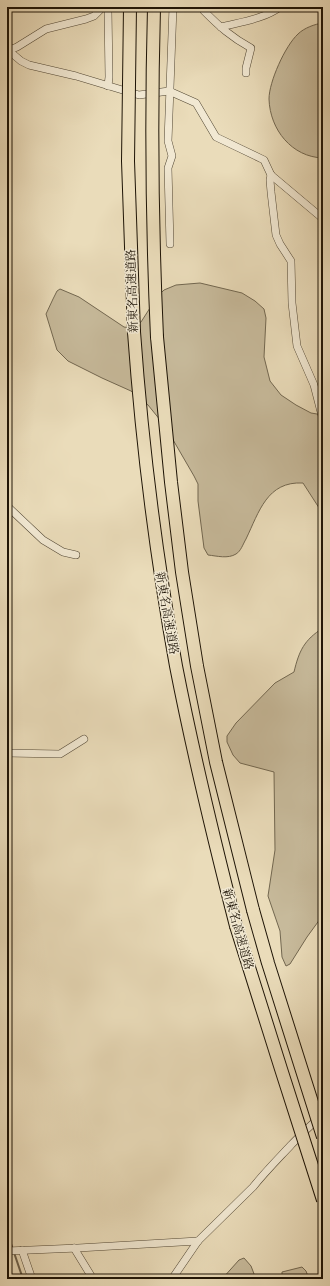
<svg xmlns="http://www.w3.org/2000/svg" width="330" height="1286" font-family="Cardo,'Noto Serif JP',serif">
<rect width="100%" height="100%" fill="#eadcba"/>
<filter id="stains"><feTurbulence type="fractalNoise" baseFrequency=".005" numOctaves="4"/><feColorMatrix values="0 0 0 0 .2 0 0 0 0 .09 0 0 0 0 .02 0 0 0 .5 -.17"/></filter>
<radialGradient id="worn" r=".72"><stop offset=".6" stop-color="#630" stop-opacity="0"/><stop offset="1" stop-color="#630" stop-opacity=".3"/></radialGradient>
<g fill="#c7ba9b" stroke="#726750">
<path d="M323,23v135c-31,-1 -53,-28 -54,-59 0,-17 16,-53 29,-65 6,-6 17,-10 25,-11z"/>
<path d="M200,283l42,10 13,8 9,8 2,9 -2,39 6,24 11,14 15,10 15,8 12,2v99l-20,-31c-36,-2 -44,29 -57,56 -3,5 -5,12 -10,15 -8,5 -19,2 -28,1l-4,-7 -6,-47v-17l-4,-8 -29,-50 -17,-21 -17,-14 -29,-13 -34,-17 -11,-11 -11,-36 7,-15 4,-8 3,-2 19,8 45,30 7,1 10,-6 16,-25 7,-7 12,-5z"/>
<path d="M323,628v287l-16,22 -17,27 -4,2 -4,-9 -2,-26 -12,-35 7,-46 -1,-78 -34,-9 -7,-8 -6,-13v-6l9,-13 39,-40 19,-11c5,-21 10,-32 29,-44z"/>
<path d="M244,1258l7,8 5,13h-34l17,-19z"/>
<path d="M302,1267l4,4 3,8h-27v-7z"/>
</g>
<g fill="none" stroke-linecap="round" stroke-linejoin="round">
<path stroke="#6f634d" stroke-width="2" d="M7,1232l16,47"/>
<defs>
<g id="street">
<path d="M105,7l3,3 1,67 -1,9"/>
<path d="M203,7l1,4c16,16 27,26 47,37l-5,20v5"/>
<path d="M221,27c19,-5 43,-8 59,-20"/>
<path d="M7,45l1,5 13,11 8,4 47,11 63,19 30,-4 27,12 20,34 48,23 7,15 50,42 2,4"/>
<path d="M7,51l10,-4 29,-18 40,-10 8,-3 9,-9"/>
<path d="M271,175l-1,5 1,12 5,43 4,9 11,17 1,42 5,43 17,39 9,35"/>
<path d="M170,244l-2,-76 4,-12 -4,-15 5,-134"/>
<path d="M7,506l36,34 20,12 13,3"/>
<path d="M7,753l53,1 24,-15"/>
<path d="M74,1248l19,31"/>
<path d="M22,1250l10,29"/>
<path d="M7,1251l71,-3 120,-7"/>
<path d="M172,1279l26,-38 55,-54c12,-15 25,-28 38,-42 11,-11 20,-21 32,-30"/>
</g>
<g id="highway">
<path d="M134,332c8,112 22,224 42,334 17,87 38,174 60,260"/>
<path d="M157,337l14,145 11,90 15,94 19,96 37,148"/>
</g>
</defs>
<use href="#street" stroke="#514633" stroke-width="8"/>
<use href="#highway" stroke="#1e1406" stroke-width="14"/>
<use href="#street" stroke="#f1e8d2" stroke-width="7"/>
<use href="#highway" stroke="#eadcba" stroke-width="12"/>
<defs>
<g id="highway-bridge">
<path d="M130,7l-2,154 6,171"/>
<path d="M154,7c-3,110 -2,220 3,330"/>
<path d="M253,910l15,53 55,174"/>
<path d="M236,926l45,143 42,131"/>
</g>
</defs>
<use href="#highway-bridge" stroke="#1e1406" stroke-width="14" stroke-linecap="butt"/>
<use href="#highway-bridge" stroke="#eadcba" stroke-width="12"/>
</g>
<g text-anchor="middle" stroke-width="3" stroke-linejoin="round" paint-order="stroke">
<g font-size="12" fill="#1e1406" stroke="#f1e8d2">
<text transform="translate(132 291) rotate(-92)" y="4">新東名高速道路</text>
<text transform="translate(167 613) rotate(80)" y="4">新東名高速道路</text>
<text transform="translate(238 929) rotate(74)" y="4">新東名高速道路</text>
</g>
</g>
<rect width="330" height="1286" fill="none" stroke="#eadcba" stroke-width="24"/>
<rect x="8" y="8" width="314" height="1270" fill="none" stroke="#1e1406" stroke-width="2"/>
<rect x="12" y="12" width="306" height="1262" fill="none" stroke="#1e1406"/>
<rect width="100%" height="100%" filter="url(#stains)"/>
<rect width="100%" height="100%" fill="url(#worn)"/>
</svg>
